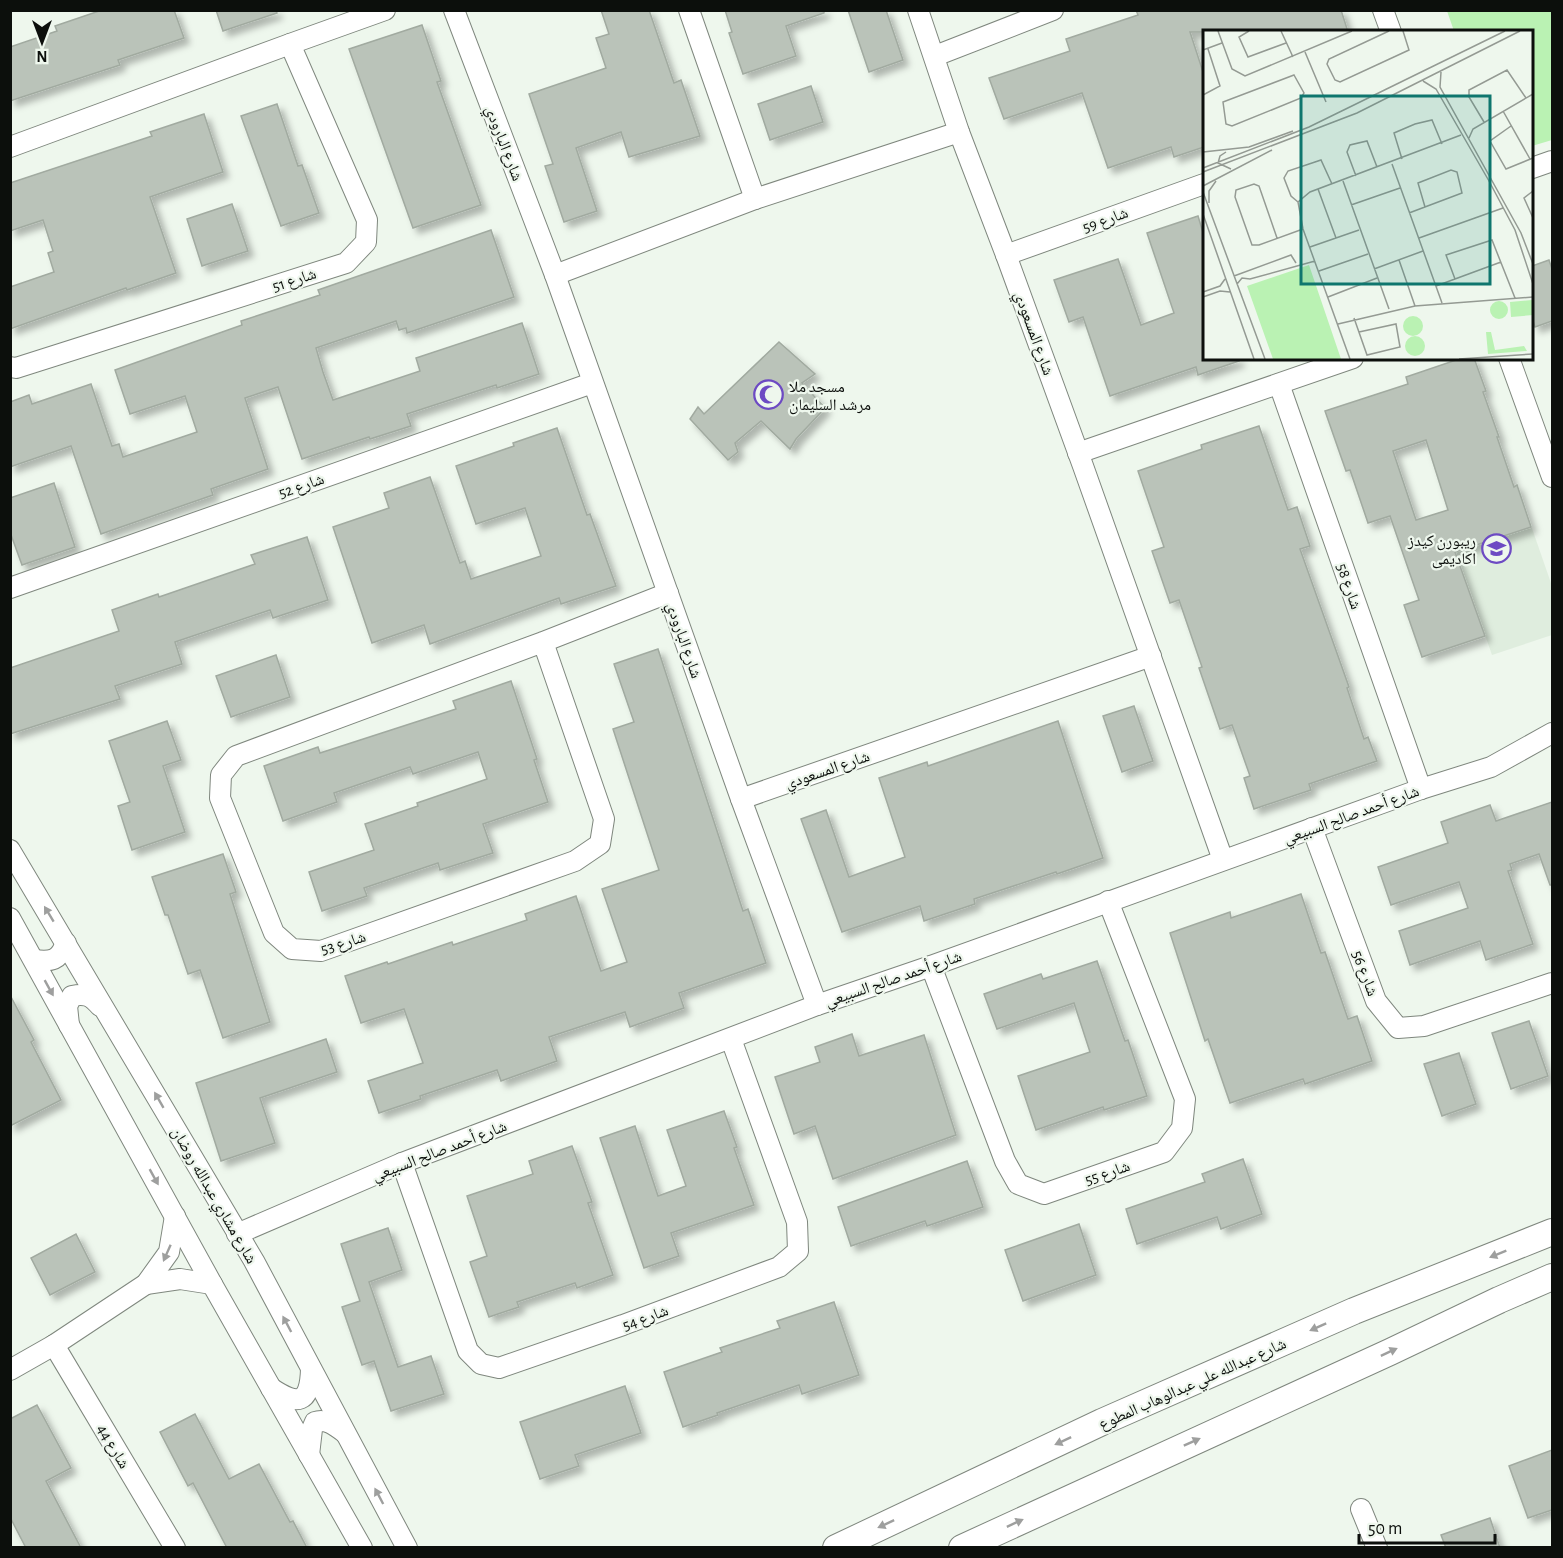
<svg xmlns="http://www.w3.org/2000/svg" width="1563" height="1558" font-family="'Alegreya Sans','Noto Naskh Arabic',sans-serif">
<defs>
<filter id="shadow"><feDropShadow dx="5.5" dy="5.5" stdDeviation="3" flood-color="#0004"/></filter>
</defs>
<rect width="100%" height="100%" fill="#eef7ed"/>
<path fill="#dfedde" d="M1517,485l35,101v49l-60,20 -50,-143z"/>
<path fill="#baf2b3" d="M1447,11h105v129l-20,6v-114l-78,-1z"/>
<g fill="#bac3b9" stroke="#a1aaa0" stroke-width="1.5" fill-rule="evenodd" filter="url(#shadow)">
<path d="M102,10h72l10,28 -66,22 2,5 -110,36v-54l47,-16 -2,-5z"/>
<path d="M216,10h60l1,3 -54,18z"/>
<path d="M601,10h48l25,73 7,-3 19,56 -71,21 -8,-25 -45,16 21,63 -33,11 -19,-56 8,-2 -24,-70 77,-26 -10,-30 13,-4z"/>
<path d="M725,10h99v3l-38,13 10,30 -53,18 -14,-41 3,-1z"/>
<path d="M848,10h38l17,50 -34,12z"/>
<path d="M1136,10h205l7,22h-158l14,43v72l-30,10 -3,-10 -63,21 -26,-75 -78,26 -15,-41 81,-27 -4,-12 72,-24z"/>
<path d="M422,25l19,56 -4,1 44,123 -68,23 -64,-179z"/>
<path d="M811,86l12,36 -53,18 -12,-36z"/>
<path d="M277,104l21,62 4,-1 17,48 -38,13 -40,-110z"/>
<path d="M204,114l19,58 -73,25 26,76 -49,17 -1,-2 -116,41v-42l44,-15 -6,-19 5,-2 -10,-31 -33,11v-48l142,-47 -2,-4z"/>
<path d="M232,204l16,47 -46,15 -15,-47z"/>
<path d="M1198,216l6,20v122h34l1,3 -41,14 -2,-8 -86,29 -27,-79 -14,5 -15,-42 64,-21 23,66 33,-12 -27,-80z"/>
<path d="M491,230l23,67 -107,36 -1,-5 -7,2 -3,-9 -80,27 7,24 10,28 87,-29 -4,-13 106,-35 17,51 -42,14 -1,-3 -89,29 4,12 -41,13 -1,-2 -67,22 -24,-72 -33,11 23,71 -57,20 2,6 -112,39 -30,-88 -61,21v-65l19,-7 3,9 59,-20 21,62 7,-2 4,13 74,-25 -12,-36 -55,18 -15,-44 127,-45 -1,-4 79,-26 -2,-5z"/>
<path d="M1549,260l3,9v52l-17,6 -3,-9v-52z"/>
<path d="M779,342l36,32 -13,9 23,25 -29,31 -6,10 -29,-28 -26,22 3,9 -10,8 -38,-41 8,-12 6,7z"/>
<path d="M1462,358h12l12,33 -3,1 16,45h-2l17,50 3,-2 14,42 -76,25 30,84 -63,21 -18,-52 15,-5 -29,-84 -22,7 -18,-53 -4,1 -21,-60 83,-27 -2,-7zM1426,440l22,70 -32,10 -23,-69z"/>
<path d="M1259,426l29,84 9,-3 13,39 -10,3 49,138 -2,1 17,51 4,-2 9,24 -68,23 2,6 -57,19 -10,-31 6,-2 -18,-51 -12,4 -21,-61 3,-1 -23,-67 -9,3 -18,-52 12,-4 -26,-76 64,-22 -1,-4z"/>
<path d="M557,428l30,87 3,-1 26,72 -55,18 -2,-6 -129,46 -6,-19 -52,18 -39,-116 56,-19 -5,-15 46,-16 30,86 5,-2 6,18 70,-23 -16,-48 -49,16 -20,-58 58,-20 -1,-3z"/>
<path d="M54,483l21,64 -53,18 -12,-33v-34z"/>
<path d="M307,537l21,63 -55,18 -3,-8 -95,32 7,22 -67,22 5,13 -110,35v-66l109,-37 -7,-21 46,-16 1,3 96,-33 -4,-9z"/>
<path d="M658,649l85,262 5,-2 18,54 -87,30 5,15 -54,19 -5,-15 -76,25 8,24 -56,20 -4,-11 -77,26 1,3 -42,14 -11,-32 55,-18 -19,-54 -43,14 -16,-47 42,-14 1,2 64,-22 1,3 74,-25 -2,-6 51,-18 25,75 26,-9 -25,-73 57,-19 -46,-141 21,-7 -20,-58z"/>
<path d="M276,655l14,42 -59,20 -15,-41z"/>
<path d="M511,681l26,78 -3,1 14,42 -65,22 10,29 -53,17 -2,-7 -74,25 3,8 -45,15 -13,-39 65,-22 -9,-26 53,-18 -1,-3 70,-24 -9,-27 -65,22 -3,-7 -76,26 3,9 -54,19 -19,-55 54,-19 2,6 136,-44 -3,-8z"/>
<path d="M1134,706l19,55 -31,11 -19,-56z"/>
<path d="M167,721l14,39 -18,6 22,66 -53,18 -14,-44 12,-4 -21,-61z"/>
<path d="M1058,721l45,137 -46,16 -1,-2 -82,27 1,5 -51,17 -4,-15 -78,26 -41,-113 25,-9 23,67 56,-20 -26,-79 48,-16 1,4z"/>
<path d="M1552,802v83h-2l-11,-31 -29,10 2,6 -4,1 25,73 -47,16 -6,-19 -70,24 -11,-34 69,-23 -9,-26 -68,23 -13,-38 70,-24 -7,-21 49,-17 6,16z"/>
<path d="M223,854l13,38 -6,2 40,128 -47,16 -23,-68 -12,4 -20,-59h-3l-13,-38z"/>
<path d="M1301,894l20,59 4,-1 23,67 9,-3 15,45 -67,23 -2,-5 -73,24 -22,-64 -3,2 -35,-108 60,-21 1,6z"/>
<path d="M1097,961l28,80 3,-1 19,56 -43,14 -1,-3 -67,23 -18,-54 72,-24 -16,-49 -77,26 -13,-35 57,-20 2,5z"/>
<path d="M10,995l24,45 -3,2 30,58 -51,26z"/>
<path d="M1529,1021l19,55 -37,13 -19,-56z"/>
<path d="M852,1034l7,22 65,-21 32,100 -123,44 -18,-53 -21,8 -19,-57 45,-15 -5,-15z"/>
<path d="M326,1039l11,33 -77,26 15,45 -54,18 -25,-78z"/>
<path d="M1459,1053l17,51 -34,12 -18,-52z"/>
<path d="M724,1111l13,36 -3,1 20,57 -83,28 8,23 -35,12 -44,-130 35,-12 23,70 28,-10 -19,-56z"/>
<path d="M572,1146l20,56 -4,1 25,72 -36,13 -2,-5 -58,19 2,5 -30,10 -19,-55 17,-6 -20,-60 66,-22 -4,-13z"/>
<path d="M1243,1159l19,55 -41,15 -4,-12 -80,27 -11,-35 79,-27 -3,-8z"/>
<path d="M967,1161l16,46 -56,19 -2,-5 -74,25 -13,-39z"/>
<path d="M1079,1224l17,51 -73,26 -18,-51z"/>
<path d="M388,1228l14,42 -33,12 29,85 33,-11 13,38 -53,17 -17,-50 -12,4 -20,-58 18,-6 -19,-57z"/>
<path d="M76,1234l19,38 -45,23 -19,-37z"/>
<path d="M834,1302l25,73 -57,19 -3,-9 -82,28 1,2 -35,12 -19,-55 58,-20 -2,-4 60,-20 -3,-7z"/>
<path d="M625,1386l16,47 -66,22 4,11 -39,13 -20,-57z"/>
<path d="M37,1405l34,63 -25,13 35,67h-55l-16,-31v-98z"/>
<path d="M195,1414l34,65 30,-15 31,58 3,-1 14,27h-80l-34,-65 -5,3 -28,-54z"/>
<path d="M1552,1450v60l-24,8 -19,-52z"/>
<path d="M1490,1518l10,30h-54l-5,-13z"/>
</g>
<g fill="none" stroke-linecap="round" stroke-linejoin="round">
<defs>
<g id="minor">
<path d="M454,10l101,265 186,524 76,206"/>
<path d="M689,10l66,189"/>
<path d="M918,10l41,122 47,123 77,211 140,394"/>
<path d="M1383,10l8,22"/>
<path d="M935,56l118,-46"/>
<path d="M10,147l280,-103 95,-34"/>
<path d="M1532,168l20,-7"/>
<path d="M1006,255l198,-71"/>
<path d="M555,275l200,-76 204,-67"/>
<path d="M1509,358l43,119"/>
<path d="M10,367l6,1 330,-105 20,-21 1,-22 -77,-176"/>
<path d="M1279,384l142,405"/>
<path d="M1078,453l275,-95"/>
<path d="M10,588l582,-205"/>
<path d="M543,642l61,177 -4,25 -25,17 -254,90 -29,-2 -18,-16 -54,-135 1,-23 15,-19 307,-114 125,-49"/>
<path d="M741,799l410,-143"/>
<path d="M1312,828l64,173 22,27 26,-2 128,-43"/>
<path d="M10,850l244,411 153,287"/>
<path d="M10,918l202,366 150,264"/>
<path d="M34,960c17,2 25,1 32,-17"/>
<path d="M931,966l74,195 13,23 26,10 120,-42 18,-24 3,-29 -77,-198"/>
<path d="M69,1025l-2,-19 5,-10c14,-3 19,0 28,10"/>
<path d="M402,1163l66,188 13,13 18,4 124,-43 156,-58 19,-16 -1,-29 -66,-183"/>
<path d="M237,1234l165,-71 415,-158 114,-39 490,-177 70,-22 61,-34"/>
<path d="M146,1284l34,-5 32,5"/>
<path d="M54,1345l121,203"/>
<path d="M10,1370l44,-25 92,-61 23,-32 6,-36"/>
<path d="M271,1388c27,18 39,16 40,-19"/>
<path d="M309,1455l3,-26 3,-7c11,-4 21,4 30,11"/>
<path d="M1361,1509l16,39"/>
</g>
<g id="major">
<path d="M836,1548l266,-126 252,-111 198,-79"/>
<path d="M962,1548l428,-196 109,-52 53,-23"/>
</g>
</defs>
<use href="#minor" stroke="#7f877e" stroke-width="22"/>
<use href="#major" stroke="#7f877e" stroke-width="28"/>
<use href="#minor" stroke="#fff" stroke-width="20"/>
<use href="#major" stroke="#fff" stroke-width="26"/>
</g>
<defs><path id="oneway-solid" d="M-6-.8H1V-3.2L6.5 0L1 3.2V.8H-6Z" transform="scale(1.5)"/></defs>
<g fill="#9e9f9e">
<use href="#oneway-solid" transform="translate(49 914) rotate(-121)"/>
<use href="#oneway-solid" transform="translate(49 988) rotate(61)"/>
<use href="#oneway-solid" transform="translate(159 1100) rotate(-120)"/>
<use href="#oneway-solid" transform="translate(154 1177) rotate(61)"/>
<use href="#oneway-solid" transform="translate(167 1253) rotate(114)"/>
<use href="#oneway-solid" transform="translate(1498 1254) rotate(158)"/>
<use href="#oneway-solid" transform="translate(287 1324) rotate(-118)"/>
<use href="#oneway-solid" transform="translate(1318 1327) rotate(156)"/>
<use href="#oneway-solid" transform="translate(1389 1352) rotate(-25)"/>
<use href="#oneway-solid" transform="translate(1063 1441) rotate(155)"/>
<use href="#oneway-solid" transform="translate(1192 1442) rotate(-24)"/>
<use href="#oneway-solid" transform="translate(379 1496) rotate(-118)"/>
<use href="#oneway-solid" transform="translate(1015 1523) rotate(-25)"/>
<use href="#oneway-solid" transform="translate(886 1524) rotate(155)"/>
</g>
<defs>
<symbol id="mosque-ring" viewBox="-11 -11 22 22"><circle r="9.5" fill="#eef7ed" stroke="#6d4ac3" stroke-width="1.5"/><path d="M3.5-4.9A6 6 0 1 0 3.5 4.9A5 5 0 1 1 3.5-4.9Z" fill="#6d4ac3"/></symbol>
<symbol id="school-ring" viewBox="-11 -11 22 22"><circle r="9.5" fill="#eef7ed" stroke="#6d4ac3" stroke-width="1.5"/><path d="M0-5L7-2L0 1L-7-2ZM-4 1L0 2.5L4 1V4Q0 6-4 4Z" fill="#6d4ac3"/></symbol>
</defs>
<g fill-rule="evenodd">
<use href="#mosque-ring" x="752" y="378" width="33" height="33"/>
<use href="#school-ring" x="1480" y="532" width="33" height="33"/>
</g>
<g text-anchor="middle" stroke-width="4.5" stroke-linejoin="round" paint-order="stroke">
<g font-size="16" fill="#0c0f0c" stroke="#eef7ed">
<text transform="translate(505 143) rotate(69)" y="6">شارع البارودي</text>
<text transform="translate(1105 219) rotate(-20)" y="6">شارع 59</text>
<text transform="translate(294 279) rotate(-18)" y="6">شارع 51</text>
<text transform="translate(1035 333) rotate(70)" y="6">شارع المسعودي</text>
<text transform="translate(301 485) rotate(-19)" y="6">شارع 52</text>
<text transform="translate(1350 586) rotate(71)" y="6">شارع 58</text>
<text transform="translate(685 640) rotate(71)" y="6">شارع البارودي</text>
<text transform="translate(827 769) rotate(-19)" y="6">شارع المسعودي</text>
<text transform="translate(1351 814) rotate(-20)" y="6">شارع أحمد صالح السبيعي</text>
<text transform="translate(343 942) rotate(-17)" y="6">شارع 53</text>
<text transform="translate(1366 973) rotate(69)" y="6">شارع 56</text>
<text transform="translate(893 978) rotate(-19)" y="6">شارع أحمد صالح السبيعي</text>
<text transform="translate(439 1150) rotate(-21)" y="6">شارع أحمد صالح السبيعي</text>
<text transform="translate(1107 1172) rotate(-19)" y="6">شارع 55</text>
<text transform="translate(215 1195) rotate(60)" y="6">شارع مشاري عبدالله روضان</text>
<text transform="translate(645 1317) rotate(-20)" y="6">شارع 54</text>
<text transform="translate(1192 1383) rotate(-24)" y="6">شارع عبدالله علي عبدالوهاب المطوع</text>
<text transform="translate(114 1446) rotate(59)" y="6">شارع 44</text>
</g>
<g font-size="16" fill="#0c0f0c" stroke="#eef7ed" text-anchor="start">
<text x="789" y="392">مسجد ملا<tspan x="789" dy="18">مرشد السليمان</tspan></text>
<text x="1476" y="546" text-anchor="end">ريبورن كيدز<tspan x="1476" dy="18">اكاديمى</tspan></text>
</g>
</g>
<g transform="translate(1203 30)">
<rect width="330" height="330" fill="#eef7ed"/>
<path d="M106,235l32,94h-68l-26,-73zM329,270l1,15 -22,2 -1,-15zM287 280a9 9 0 1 1 18 0a9 9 0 1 1-18 0ZM200 296a10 10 0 1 1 20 0a10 10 0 1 1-20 0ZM283,302h5l4,18 29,-4 3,5 -39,3zM202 316a10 10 0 1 1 20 0a10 10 0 1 1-20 0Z" fill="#baf2b3"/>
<path fill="none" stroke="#949a93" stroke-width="1.5" d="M15,1l14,38 13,7 107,-45M46,1l-10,6 9,20 38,-14M78,1l12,26M186,1l-60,28 -2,5 8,16 5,2 69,-32 -6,-19M0,20l19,-7M102,22l21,50M238,42l-1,15 81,146 12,31M91,45l10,18 -3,5 -69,28 -6,-2 -3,-22zM220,51l13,8 53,92 26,49 18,54M0,65l17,-9 -12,-37M300,81l27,48M281,92l-15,-25v-7l38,-20 19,28M308,96l-21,15 16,28 27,-11M266,108l4,-9 60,-35M0,122l46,-5 44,-16M23,122l-6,4 -2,7 13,6M199,129l-8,-26 21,-9 17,-4 10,24M189,134l50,139M0,138l106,-41 196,-96M0,142l154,-59 163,-82M153,146l-9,-24 3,-7 17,-4 10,26M140,151l46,128M0,156l69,-36M115,159l18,49M330,161l-9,7 9,20M0,162l62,167M95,172l-7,-6 -7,-18 4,-7 33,-11 11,24M6,173v-12l7,-10M148,175l49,-17M206,183l53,-20 -5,-21 -6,-2 -33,13 7,24M0,184l51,145M74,208l-18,-52 -5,-2 -18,6 -1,7 17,48h7l44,-16M216,208l84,-30M107,217l49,-17M196,230l16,46M171,239l49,-18M116,241l49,-17M31,246l57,-21 5,8M252,249l-9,-24 46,-15 23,58M34,254l5,-6 8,1 65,-18M233,256l65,-24M0,262l17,-6 5,-7M0,267l17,-6 10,1M125,267l49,-19M151,288l13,37 33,-8 -4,-23 -37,8M135,294l77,-18 118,-9M147,329l-47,-130 -5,-27 12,-10 151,-57M256,329l74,-5"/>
<path fill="#0f766e" fill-opacity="0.15" stroke="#0f766e" stroke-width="3" d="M98,66h189v188h-189z"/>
<rect width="330" height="330" fill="none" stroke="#0c0f0c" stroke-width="3"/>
</g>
<rect width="1563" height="1558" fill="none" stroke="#0c0f0c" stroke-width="24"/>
<g transform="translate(42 42) rotate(180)" stroke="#eef7ed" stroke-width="4.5" paint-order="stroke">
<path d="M0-4.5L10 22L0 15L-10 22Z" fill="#0c0f0c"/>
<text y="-9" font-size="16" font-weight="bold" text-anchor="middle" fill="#0c0f0c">N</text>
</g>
<path d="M1359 1534v9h136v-9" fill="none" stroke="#0c0f0c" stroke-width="3"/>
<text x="1368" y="1534" font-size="18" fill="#0c0f0c" stroke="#eef7ed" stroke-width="4.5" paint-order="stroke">50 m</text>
</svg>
